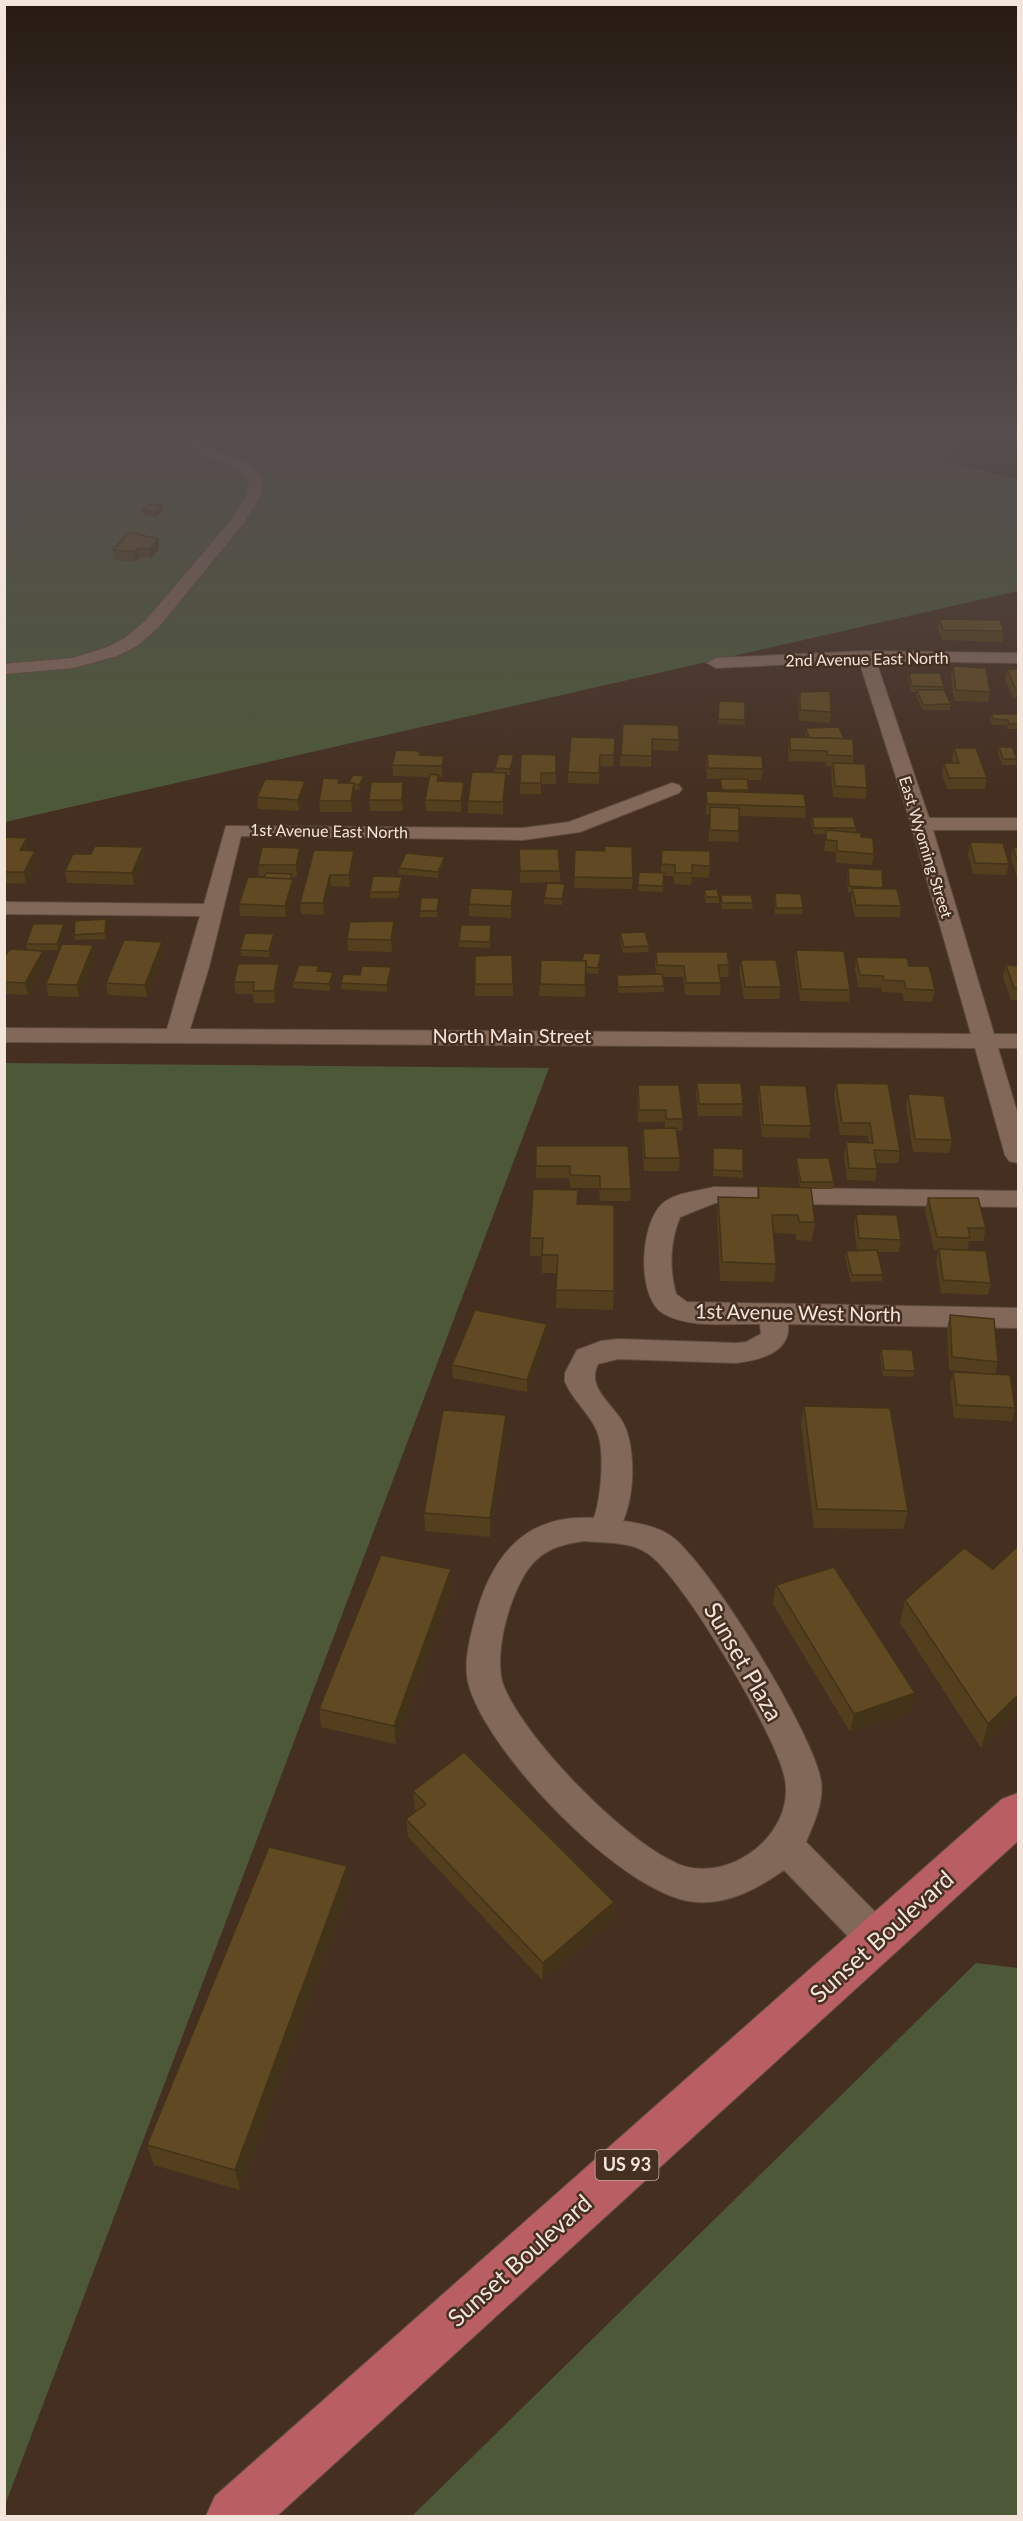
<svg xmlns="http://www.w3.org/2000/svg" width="1023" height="2521" font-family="Lato,sans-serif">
<rect width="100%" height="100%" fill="#452f21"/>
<g fill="#4d5839">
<path d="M4,436h963l-24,24 75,20v111l-1013,231z"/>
<path d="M5,1063l544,5 -544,1437 -1,-1442z"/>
<path d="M976,1963l42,5v548h-606z"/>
</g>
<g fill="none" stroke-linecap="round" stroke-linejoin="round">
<defs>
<g id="street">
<path d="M177,436h16l28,18 27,9 15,14 -3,20 -17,27 -85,104 -21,18 -20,10 -44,12 -69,6v-10l68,-6 33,-10 20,-10 21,-18 86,-101 14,-22 3,-19c-21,-18 -52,-20 -72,-42z"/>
<path d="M866,651l152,2v10l-142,-2 53,157h89v12h-85l61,204h24v14h-20l20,67v48l-9,-2 -4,-6 -30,-107 -971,-6v-14l163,1 33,-113 -196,-2v-12l200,2 22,-78 297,2 46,-6 103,-39 7,2 3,4 -3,4 -99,39 -57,8 -282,-4 -32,131 -19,62 781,5 -60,-210 -52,-163 -143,7 -9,-5 9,-5z"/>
<path d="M714,1187l304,4v16l-303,-4 -35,14c-10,24 -11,52 -4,77l11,8 331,6v20l-230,-4c3,29 -29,36 -52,39l-118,-4 -20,5c-14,27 22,43 29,68 8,26 7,64 -4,89 16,2 35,6 48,15 38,27 143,199 150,245 3,21 -7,42 -15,61l85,86 6,13 -6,13 -13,5 -13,-5 -81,-84c-25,18 -57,35 -88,32 -72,-5 -212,-152 -228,-220 -4,-19 1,-40 6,-59 15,-63 48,-110 120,-105 7,-20 12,-70 2,-89 -8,-17 -23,-29 -31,-47v-9l12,-23 24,-9 17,-2 118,4 10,-1 15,-8 -1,-10c-30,-1 -69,5 -96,-10 -28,-16 -24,-89 -2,-110 12,-11 36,-13 52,-17zM583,1541c20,2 46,0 64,12 35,22 131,185 138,226 8,44 -31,83 -72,89 -14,2 -29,0 -41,-7 -53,-26 -145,-120 -168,-174 -13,-31 8,-105 32,-127 14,-13 29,-16 47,-19z"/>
</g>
<path id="primary" d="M1018,1793v48l-741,675h-71l9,-20 787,-697z"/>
</defs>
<use href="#street" stroke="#5f4c40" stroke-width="2"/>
<use href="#primary" stroke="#5f4c40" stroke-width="2"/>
<use href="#street" fill="#826859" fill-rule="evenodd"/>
<use href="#primary" fill="#b95e63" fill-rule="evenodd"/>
</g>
<g fill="#533f1e">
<path d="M163,510l-7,7 -13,-1 -1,-5z"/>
<path d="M129,532l30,17 -8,9h-12l-3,4 -22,-2 -1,-10z"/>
<path d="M940,619l64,12 -2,11 -60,-2 -4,-11z"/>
<path d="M953,666l37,26 -2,10 -34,-1 -3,-24z"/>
<path d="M1007,669h11v29h-5l-8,-18z"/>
<path d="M909,673l35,14 -1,3 8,14 -1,6h-28l-6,-15 1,-3h-6l-3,-14z"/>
<path d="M800,692l31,20 -1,11 -31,-2 -1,-18z"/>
<path d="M719,701l26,19v5l-27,-1z"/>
<path d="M991,714h27v15h-10l-1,-4h-15l-2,-6z"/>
<path d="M623,724l56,16 -1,11 -26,-1 -1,17 -31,-1z"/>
<path d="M806,728l38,11 10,17 -1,7 14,25 -1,11 -33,-2 -2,-23 1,-7 -6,-1v-4l-37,-1 -1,-13 2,-11h16l-1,-3z"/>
<path d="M615,738l-2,28h-13l-1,18 -31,-1v-11z"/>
<path d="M999,747l18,12 -1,6h-14l-4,-12z"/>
<path d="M954,748l33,30 -2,11h-38l-5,-15 2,-11h9l-1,-4z"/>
<path d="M521,754l35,1v29h-15v10h-21z"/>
<path d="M707,754l56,15 -2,11h-14l1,12 58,15 -1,11 -66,-2v15l-1,11 -29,-1v-26h-3v-24l15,1 -1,-13h-13l-1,-14z"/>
<path d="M420,756l24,11 -2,10h-4v4l26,1v11l-3,19 -35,-1 -1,-11 5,-23 -37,-1 -1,-11z"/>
<path d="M514,760l-4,15h-4v9l-3,30 -35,-1v-12l27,-28v-5z"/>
<path d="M305,781l1,11 -7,19 -41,-2 -1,-12z"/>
<path d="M365,782l-5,8h-5v4l-3,18h-32l-1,-11 20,-18z"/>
<path d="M403,782v29h-33l-1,-11z"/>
<path d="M812,817l44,11v5l5,4 13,17 -2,11 -36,-2v-11l-12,-1 2,-17h-12l-3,-12z"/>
<path d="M4,837l25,12 -1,1 9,12 -11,22 -22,-1z"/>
<path d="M970,842l39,22 -3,11 -33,-1 -5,-20z"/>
<path d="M143,847l1,12 -10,26 -67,-2 -2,-12 26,-17z"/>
<path d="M1013,847h5v30h-1l-6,-19z"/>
<path d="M519,849l41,22v11l-40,1z"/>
<path d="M314,850l41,13 -5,24 -19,-1 -7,29 -23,-1 -1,-11z"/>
<path d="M575,850l58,28 -1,11 -58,-1z"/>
<path d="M662,850l48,16 -1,12 -17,-1 -1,8 -17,-1v-8h-10l-1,16 -25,-1 1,-19 22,1z"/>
<path d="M301,860l-4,17h-5l2,13 -8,27 -46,-1 -1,-12 25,-26 1,-2h-6l-1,-11z"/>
<path d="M445,863l-7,15 -39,-4v-6z"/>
<path d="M848,868l35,20 18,18 -1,11h-45l-4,-17 1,-8h-4l-1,-18z"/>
<path d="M402,883l-3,15h-29v-6z"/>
<path d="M565,884l-3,21 -18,-1v-6z"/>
<path d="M704,890l15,7v6h-13l-2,-7z"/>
<path d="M775,893l28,15 -1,6h-27l-1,-15z"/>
<path d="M721,895l32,8 -1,6h-30l-1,-8z"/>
<path d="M513,901l-2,17 -42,-2v-12z"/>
<path d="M439,904l-2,13h-17v-6z"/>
<path d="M106,919l1,6 -1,14 -31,1 -1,-5z"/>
<path d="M394,921l1,12 -3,19 -44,-1 -1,-12z"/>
<path d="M64,924l1,6 -7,20h-30l18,13 -18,32 -24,-1v-36l23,-8 -1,-6z"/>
<path d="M491,925l-1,23 -31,-1v-6z"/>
<path d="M620,933l29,13 -1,6 -25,1 -3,-14z"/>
<path d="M274,940l-5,17 -28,-1 -1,-6z"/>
<path d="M796,950l54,40 -1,12 -49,-1 -5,-39z"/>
<path d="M656,952l73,13 -1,12h-8l1,6 -1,12h-35l-2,-18h-20l1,9v6l-46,1 -1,-18 39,-1 -1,-10z"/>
<path d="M164,953l-17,44 -39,-2 -2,-12z"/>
<path d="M601,954l-3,20 -12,-1 -1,24 -46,-1 1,-12 42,-23z"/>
<path d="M512,955l1,41h-38v-40z"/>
<path d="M95,957l-16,40 -31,-1 -2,-12z"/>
<path d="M856,957l53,9 26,24 -3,12 -28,-1 -2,-8 -20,-1 -1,-4 -23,-1 -3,-18z"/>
<path d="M741,960l40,27 -2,12h-35l-5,-27z"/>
<path d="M1006,965l12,1v34h-7l-8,-23z"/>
<path d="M319,966v5l14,1 1,6 -4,13 -37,-3v-6z"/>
<path d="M391,967v6l-4,19 -46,-3v-6l19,-8z"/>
<path d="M280,976l-5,27h-21l-1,-9h-17l-2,-12z"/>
<path d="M697,1083l46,21 -1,12h-44l-2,-21z"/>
<path d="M836,1083l64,68 -2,12h-22l1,6 -2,12 -28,-1 -3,-26 2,-12 23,1 -1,-7 -28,-1 -6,-40z"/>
<path d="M638,1085l45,34 -1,12h-5l3,27 -1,13h-35l-2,-30 1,-12 22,-1v-6h-27l-1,-25z"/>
<path d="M759,1085l52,41 -2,12 -47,-1 -4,-39z"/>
<path d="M908,1094l44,46 -3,13 -36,-1 -7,-45z"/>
<path d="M536,1146l95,43 -1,12h-30l-1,-13h-29l-1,-10h-33z"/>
<path d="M713,1148l30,23v7l-30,-2z"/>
<path d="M796,1158l38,24 -1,7h-22l4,33 -3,19 -16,-1v-6l-23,-1 3,31 -2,18 -54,-1 -3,-66 1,-18 39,1 1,-12 42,1 -4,-23z"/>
<path d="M928,1198l58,30 -3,13h-14l-2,9 24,33 -3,12 -47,-2 -5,-32 3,-11h-5l-9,-40z"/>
<path d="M577,1204l37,87 -1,19 -57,-2 1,-35h-15v-17h-12v-18z"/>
<path d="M856,1214l45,26 -2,12h-22l6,23 -1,6 -31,1 -6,-25 1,-6 11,-1 -3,-24z"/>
<path d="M950,1315l48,47 -3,12 -46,-4 -2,-42z"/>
<path d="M547,1337l-20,55 -74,-14 -1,-13z"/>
<path d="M881,1349l34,22 -2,6 -30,-1 -3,-20z"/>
<path d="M953,1372l62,36 -3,13 -58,-3 -4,-33z"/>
<path d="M804,1406l104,105 -5,18 -89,-1 -13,-103z"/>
<path d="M506,1415v18l-16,104 -65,-6 -1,-18z"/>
<path d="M1018,1546v165l-37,37 -81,-125 5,-23 88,-31z"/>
<path d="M451,1569l1,19 -56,156 -75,-17 -2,-18z"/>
<path d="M776,1585l135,126 -61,21 -77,-128z"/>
<path d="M413,1791l201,111 -1,17 -71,61 -134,-143 -2,-18 11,-8 -2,-2z"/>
<path d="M349,1889l-109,301 -86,-25 -7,-20z"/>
</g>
<g fill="#433318">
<path d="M163,505v5l-7,7v-5z"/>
<path d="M158,539l1,10 -8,9 -1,-9z"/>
<path d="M138,548l1,10 -3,4 -2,-10z"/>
<path d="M514,755v5l-4,15v-6z"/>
<path d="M444,756v11l-2,10v-11z"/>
<path d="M506,773v11l-3,30v-12z"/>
<path d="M364,776l1,6 -5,8 -1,-5z"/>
<path d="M305,781l1,11 -7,19 -1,-11z"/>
<path d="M403,782l1,11 -1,18 -1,-11z"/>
<path d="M464,782v11l-3,19v-11z"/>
<path d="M354,783l1,11 -3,18 -1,-11z"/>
<path d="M27,838l2,11 -7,13 -2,-12z"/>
<path d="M143,847l1,12 -10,26 -2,-12z"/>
<path d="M300,848l1,12 -4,17 -1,-12z"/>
<path d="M35,851l2,11 -11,22 -2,-12z"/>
<path d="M354,851l1,12 -5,24 -1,-12z"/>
<path d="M445,857v6l-7,15v-6z"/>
<path d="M330,875l1,11 -7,29 -1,-12z"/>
<path d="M402,877v6l-3,15v-6z"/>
<path d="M293,879l1,11 -8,27 -1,-11z"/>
<path d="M513,890v11l-2,17v-12z"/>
<path d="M106,919l1,6 -1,14 -1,-6z"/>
<path d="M394,921l1,12 -3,19 -1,-12z"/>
<path d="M64,924l1,6 -7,20 -1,-6z"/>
<path d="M274,934v6l-5,17v-6z"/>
<path d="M162,942l2,11 -17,44 -2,-12z"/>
<path d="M93,945l2,12 -16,40 -2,-12z"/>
<path d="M43,951l3,12 -18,32 -3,-12z"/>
<path d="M279,964l1,12 -5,27 -1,-12z"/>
<path d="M391,967v6l-4,19v-7z"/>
<path d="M333,972l1,6 -4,13 -1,-7z"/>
<path d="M547,1324v13l-20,55v-12z"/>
<path d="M506,1415v18l-16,104v-19z"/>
<path d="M451,1569l1,19 -56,156 -2,-18z"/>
<path d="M915,1693l-4,18 -61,21 4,-18z"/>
<path d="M1018,1695v16l-37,37 7,-24z"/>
<path d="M347,1866l2,23 -109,301 -5,-20z"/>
<path d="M614,1902l-1,17 -71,61 1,-17z"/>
</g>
<g fill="#604923" stroke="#433318" stroke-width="1.5">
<path d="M150,504l13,1 -7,7 -14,-1z"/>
<path d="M129,532l29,7 -8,10 -12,-1 -4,4 -21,-2z"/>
<path d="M940,619l60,1 4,11 -61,-1z"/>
<path d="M953,666l33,2 4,24 -34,-2z"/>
<path d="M1007,669h11v19h-3z"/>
<path d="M909,673h31l4,14 -32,-1z"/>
<path d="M917,690h27l7,14 -28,1z"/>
<path d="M830,691l1,21 -31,-2v-18z"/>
<path d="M719,701l26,1v18l-27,-1z"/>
<path d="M991,714h27v10h-9l-1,-4 -15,-1z"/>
<path d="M623,724l55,1 1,15 -27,-1v17l-31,-1z"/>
<path d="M839,727l5,12 -35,-1 -3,-10z"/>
<path d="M571,737l44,1 -1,17h-14l-1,18 -31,-1z"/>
<path d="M790,737l63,2 1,17 -27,-1v-4l-37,-1z"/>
<path d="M999,747h13l5,12h-14z"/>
<path d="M954,748h22l11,30h-38l-5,-15h15z"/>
<path d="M396,750l24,1 -1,4 25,1 -2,10 -50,-1z"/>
<path d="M499,754l15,1 -4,14 -15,-1z"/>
<path d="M521,754l35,1v18h-15v10h-21z"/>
<path d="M707,754l55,2 1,13 -55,-1z"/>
<path d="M833,763l32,1 2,24 -32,-2z"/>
<path d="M472,772l34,1 -3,29 -35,-1z"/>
<path d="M430,774l8,1 -1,6 27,1 -3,19 -36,-1z"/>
<path d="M353,775l11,1 -5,9 -5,-1v-1h-6z"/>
<path d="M323,778l16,1 -1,4h16l-3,18h-32z"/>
<path d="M265,779l40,2 -7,19 -41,-3z"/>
<path d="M720,779h27l2,11h-27z"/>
<path d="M371,782h32l-1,18h-33z"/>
<path d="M706,791l98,3 2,13 -99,-3z"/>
<path d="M710,807l29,1v23l-29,-1z"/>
<path d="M812,817h41l3,11h-42z"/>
<path d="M826,830l35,3v4l12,1 1,16 -37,-3v-10l-11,-1z"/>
<path d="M4,837l23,1 -7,12 15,1 -11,21h-20z"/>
<path d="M970,842l33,1 6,21 -34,-1z"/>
<path d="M95,846l48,1 -11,26 -67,-2 8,-17h18z"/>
<path d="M604,846l28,1 1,31 -59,-1 1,-27 30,1z"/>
<path d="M262,847l38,1 -4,17h-38z"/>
<path d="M1013,847h5v16z"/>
<path d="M519,849h39l2,22h-40z"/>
<path d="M314,850l40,1 -5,24h-19l-7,28h-23z"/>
<path d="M662,850l48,1v15l-18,-1v8h-17v-8l-14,-1z"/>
<path d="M406,853l39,4 -7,15 -39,-4z"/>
<path d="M848,868l34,2 1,18 -34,-2z"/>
<path d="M639,872l25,1 -1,13 -25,-1z"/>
<path d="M266,873l26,1 -2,5 -26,-1z"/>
<path d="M373,876l29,1 -3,15h-29z"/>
<path d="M248,877l45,2 -8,27 -46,-2z"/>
<path d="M547,883l18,1 -3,15 -18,-1z"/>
<path d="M471,888l42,2 -2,16 -42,-2z"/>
<path d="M852,888l45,1 4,17 -45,-1z"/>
<path d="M717,889l2,8h-13l-2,-7z"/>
<path d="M775,893l26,1 2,14h-27z"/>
<path d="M721,895h30l2,8h-31z"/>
<path d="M421,898h18l-2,13h-17z"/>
<path d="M106,919l-1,14 -31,2 1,-14z"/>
<path d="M394,921l-3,19 -44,-1 3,-17z"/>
<path d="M33,924h31l-7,20h-31z"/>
<path d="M461,925h30l-1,17 -31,-1z"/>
<path d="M645,932l4,14 -25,1 -4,-14z"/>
<path d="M245,933l29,1 -5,17 -29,-1z"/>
<path d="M124,940l38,2 -17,43 -39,-2z"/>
<path d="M62,944l31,1 -16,40 -31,-1z"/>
<path d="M10,949l33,2 -18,32 -21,-1v-24z"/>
<path d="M796,950l48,1 6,39 -49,-1z"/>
<path d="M656,952h71l2,13h-11l3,18h-35l-2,-17 -27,-1z"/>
<path d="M584,953l17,1 -3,14 -12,-1v-6h-4z"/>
<path d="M512,955l1,29h-38v-28z"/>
<path d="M856,957l51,1 2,8h20l6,24 -29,-1 -2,-8 -20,-1 -1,-4 -23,-1z"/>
<path d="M541,960l45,1 -1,24 -45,-1z"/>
<path d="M741,960h35l5,27h-36z"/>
<path d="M238,964h41l-5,27h-21l1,-9h-20z"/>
<path d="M299,965l20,1 -2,5 16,1 -4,12 -36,-2z"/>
<path d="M1006,965l12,1v22h-4z"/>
<path d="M362,966l29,1 -4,18 -46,-2 2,-9 17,1z"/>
<path d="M662,974l2,12 -46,1 -1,-12z"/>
<path d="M697,1083h44l2,21h-44z"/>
<path d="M836,1083l52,1 12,67 -26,-1 3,19 -28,-1 -3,-26 27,1 -3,-20h-28z"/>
<path d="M638,1085h41l4,34h-17v-9h-27z"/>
<path d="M759,1085l47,1 5,40 -48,-1z"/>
<path d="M908,1094l36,2 8,44 -37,-1z"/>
<path d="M676,1128l4,30h-35l-2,-29z"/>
<path d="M536,1146h92l3,43h-31v-13l-30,-1v-9h-34z"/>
<path d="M713,1148l30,1v22l-30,-1z"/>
<path d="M796,1158h33l5,24h-33z"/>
<path d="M758,1186l53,2 4,34h-16l-1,-7h-26l4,49 -54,-2 -4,-65 41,1z"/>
<path d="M533,1189l45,1 -1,14 37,1v86l-58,-1 2,-35h-16l1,-17h-13z"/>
<path d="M928,1198h50l8,30h-18l2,10 -33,-1z"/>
<path d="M856,1214l41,1 4,25 -42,-2z"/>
<path d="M939,1249l47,2 5,32 -48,-3z"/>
<path d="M877,1250l6,25h-31l-6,-24z"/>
<path d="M475,1310l72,14 -20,56 -75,-15z"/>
<path d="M950,1315l44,4 4,43 -46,-5z"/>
<path d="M881,1349l31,1 3,21 -31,-1z"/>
<path d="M953,1372l57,3 5,33 -58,-3z"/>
<path d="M804,1406l86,2 18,103 -91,-2z"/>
<path d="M443,1410l63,5 -16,103 -66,-5z"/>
<path d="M1018,1546v149l-30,29 -83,-124 59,-52 29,21z"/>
<path d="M381,1555l70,14 -57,157 -75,-17z"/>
<path d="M834,1567l81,126 -61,21 -78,-129z"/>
<path d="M464,1752l150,150 -71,61 -137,-144 20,-15 -13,-13z"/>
<path d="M269,1847l78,19 -112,304 -88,-25z"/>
</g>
<linearGradient id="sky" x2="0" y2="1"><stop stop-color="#261a12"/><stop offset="0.55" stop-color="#564d4e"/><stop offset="1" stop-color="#564d4e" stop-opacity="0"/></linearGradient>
<rect width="1023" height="789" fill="url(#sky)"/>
<g text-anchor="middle" stroke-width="5" stroke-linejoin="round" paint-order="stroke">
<g font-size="16" fill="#f4e5dc" stroke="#452f21">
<text transform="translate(867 659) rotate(-1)" y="6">2nd Avenue East North</text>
<text transform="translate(329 831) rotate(1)" y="6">1st Avenue East North</text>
<text transform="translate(926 847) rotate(73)" y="6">East Wyoming Street</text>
</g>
<rect fill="#452f21" stroke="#c0aea4" stroke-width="1.5" x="595.5" y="2150" width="63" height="30" rx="4.5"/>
<g font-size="18" font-weight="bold" fill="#f4e5dc">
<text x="627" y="2171">US 93</text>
</g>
<g font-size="20" fill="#f4e5dc" stroke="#452f21">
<text x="512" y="1043">North Main Street</text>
<text transform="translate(798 1313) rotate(1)" y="7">1st Avenue West North</text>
</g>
<g font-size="24" fill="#f4e5dc" stroke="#452f21">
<text transform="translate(743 1662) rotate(60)" y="8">Sunset Plaza</text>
<text transform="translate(882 1937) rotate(-42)" y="8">Sunset Boulevard</text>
<text transform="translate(520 2261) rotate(-42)" y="8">Sunset Boulevard</text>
</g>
</g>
<rect width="1023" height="2521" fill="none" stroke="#f4e5dc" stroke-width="12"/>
</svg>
